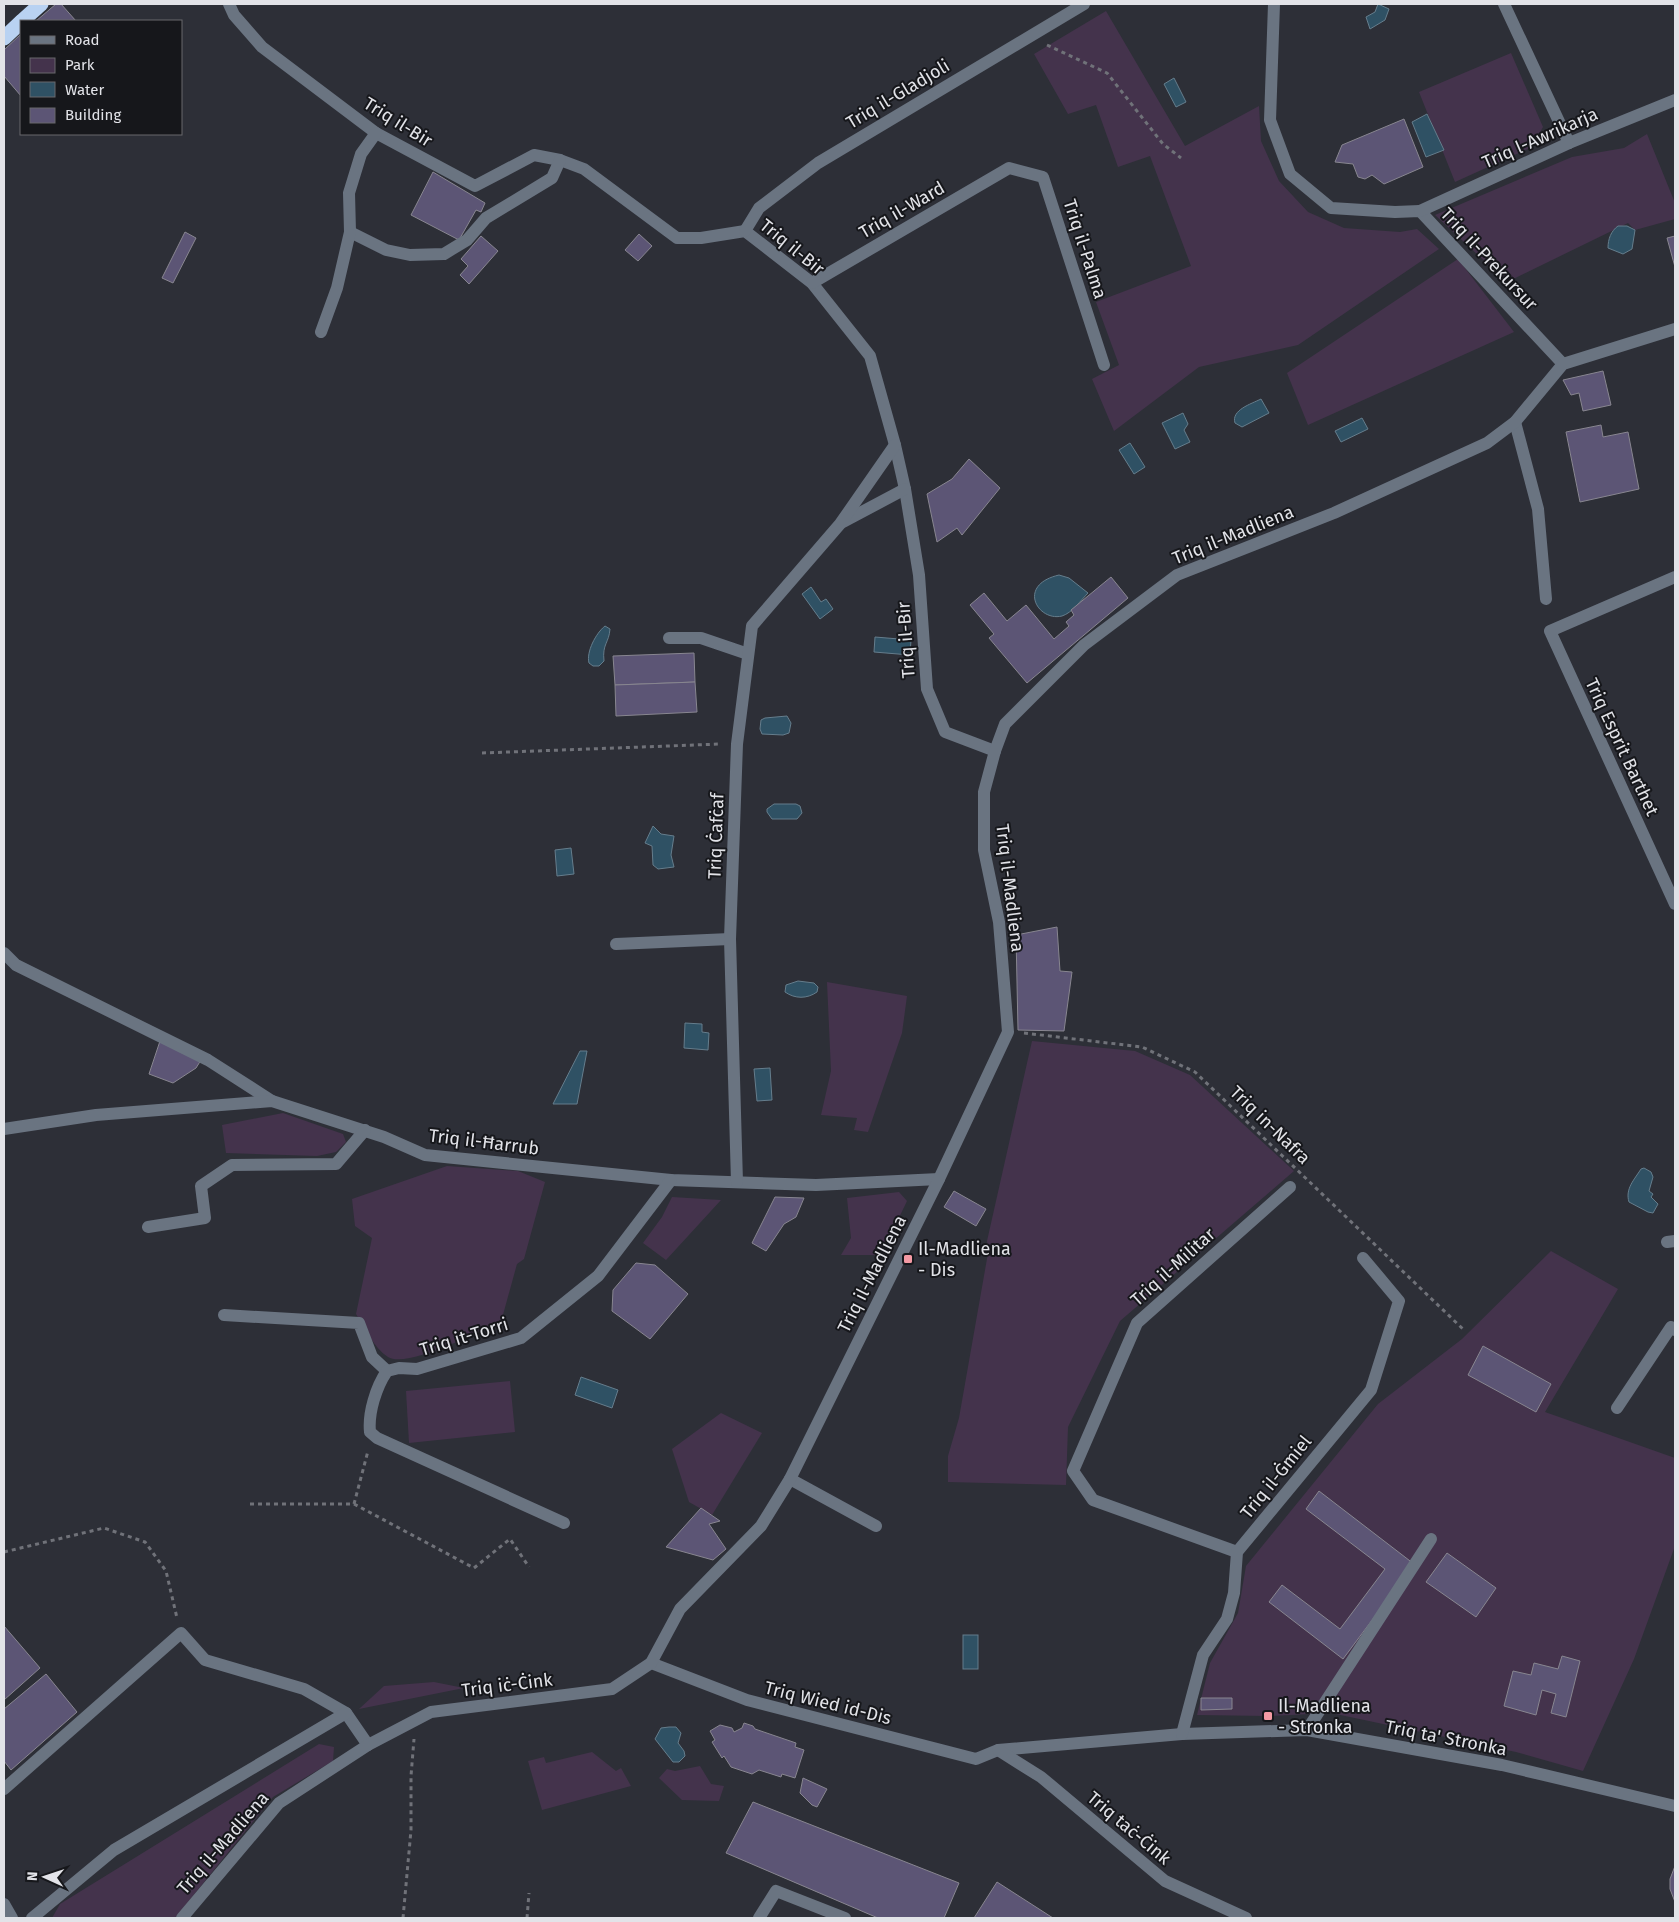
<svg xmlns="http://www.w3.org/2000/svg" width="1679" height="1922" font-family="'Fira Sans',sans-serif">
<rect width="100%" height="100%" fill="#2d2f37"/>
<g fill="#44334c">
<path d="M1106,11l79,135 74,-40 2,35 18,40 29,31 36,16 56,4 17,-3 22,20 -141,96 -99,22 -85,64 -22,-52 27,-14 -23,-63 95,-36 -41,-110 -32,11 -22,-62 -28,9 -34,-60z"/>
<path d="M1511,53l32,74 -11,20 -77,35 -36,-90z"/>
<path d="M1647,134l28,69v16l-40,11 -7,-7 -121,59 -72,-67 137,-58 52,-9z"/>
<path d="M1458,259l56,73 -206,93 -21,-52z"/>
<path d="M827,982l80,14 -5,37 -34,99 -14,-2 3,-12 -36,-3 10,-44z"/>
<path d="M1032,1041l103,10 55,24 104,96 -174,150 -52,106 -2,58 -118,-3v-26l11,-38 29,-165 -1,-12z"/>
<path d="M283,1113l60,21 3,8 -10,10 -19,4 -91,-3 -4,-28z"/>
<path d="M447,1166l71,5 27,11 -21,77 -7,5 -16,58c-21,9 -94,47 -113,35 -14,-9 -23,-29 -32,-43l16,-76 -17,-12 -3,-27z"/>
<path d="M899,1192l8,9 -26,54h-40l10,-17 -4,-40z"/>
<path d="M672,1197l49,3 -55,60 -23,-17 19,-26z"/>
<path d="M1551,1251l67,38 -73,123 130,46v88l-41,113 -51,112 -67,-19 -185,-39 -63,3 -71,-1 13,-52 28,-50 8,-47 132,-162 84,-65z"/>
<path d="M510,1381l5,51 -106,11 -3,-52z"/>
<path d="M721,1413l41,20 -50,82 -23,-13 -17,-53z"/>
<path d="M434,1682l30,6 -105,21 25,-23z"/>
<path d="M319,1744l15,3 -1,14 -60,36 -98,121h-123l8,-14z"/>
<path d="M592,1752l24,19 5,-3 10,18 -89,24 -14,-49 16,-4 2,6z"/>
<path d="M700,1766l11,18 13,2 -5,15 -37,-1 -23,-22 8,-9 8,2z"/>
</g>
<g fill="#2f5164" stroke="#657d8c">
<path d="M1378,4l11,5 -4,11 -15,9 -4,-12 9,-5z"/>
<path d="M1174,78l12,24 -10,5 -12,-23z"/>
<path d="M1427,114l17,36 -18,7 -14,-35z"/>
<path d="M1618,226h9l8,4 -3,19 -9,5 -15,-6c0,-9 3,-17 10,-22z"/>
<path d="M1261,399l8,14 -27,14 -7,-4c-4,-13 16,-19 26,-24z"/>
<path d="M1183,413l5,11 -4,6 6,12 -15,7 -13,-26z"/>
<path d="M1362,418l6,11 -27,13 -6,-11z"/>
<path d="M1130,443l15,24 -11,7 -15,-24z"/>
<path d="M1059,575l10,3 19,15c-7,7 -16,20 -26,23 -24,6 -46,-31 -3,-41z"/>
<path d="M811,587l10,15 5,-3 7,10 -13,10 -18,-25z"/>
<path d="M605,626l5,3c-1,14 -8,15 -6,32l-5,5h-6l-4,-3c-3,-11 7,-30 16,-37z"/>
<path d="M875,637l36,3 -1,15 -36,-3z"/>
<path d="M787,716l4,7 -2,10 -6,2 -21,-1 -2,-5 1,-9 4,-2z"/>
<path d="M774,804h22l4,2 2,7 -5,6h-25l-5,-7v-3z"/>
<path d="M653,826l8,8 13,2 -3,19 3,12 -16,2 -5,-4 -1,-19 -7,-3z"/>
<path d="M571,848l3,26 -17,2 -2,-26z"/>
<path d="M798,981l16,2 4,4 -1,5c-10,7 -22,7 -32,0l1,-7z"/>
<path d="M685,1023l17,1v8l7,1 -1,17 -24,-2z"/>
<path d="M580,1051h7l-10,53h-24z"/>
<path d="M770,1068l2,32 -15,1 -3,-32z"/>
<path d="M1644,1168l7,4 2,5 -4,14 4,3 -2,3 7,7 -5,9 -5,-1 -19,-10c-4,-13 5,-22 12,-33z"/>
<path d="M581,1377l37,13 -6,18 -37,-13z"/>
<rect x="963" y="1635" width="15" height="34"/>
<path d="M669,1727h7l5,6 -3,10 6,8 1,5 -6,6h-6l-18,-23 6,-11z"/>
</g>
<g fill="#5c5575" stroke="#888690">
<path d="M56,4h5l15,17h-40z"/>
<path d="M21,34v62l-17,-20v-26z"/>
<path d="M1404,119l19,48 -39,17 -12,-9 -7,4 -7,-2 -5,-13 -18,-2 7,-17z"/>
<path d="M433,172l52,31 -4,9 -5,-2 -17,30 -48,-25z"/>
<path d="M185,232l11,6 -23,45 -11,-5z"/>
<path d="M639,234l13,12 -14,15 -13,-11z"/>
<path d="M481,236l17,15 -29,33 -9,-9 8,-9 -7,-7z"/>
<path d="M1675,236v31l-8,-29z"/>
<path d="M1603,371l8,34 -28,6 -4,-18 -8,2 -8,-15z"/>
<path d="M1601,425l2,12 25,-5 11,57 -59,13 -14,-70z"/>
<path d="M969,459l31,29 -38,47 -5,-7 -20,14 -10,-48 25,-15z"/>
<path d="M1111,577l17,21 -101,85 -38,-45 5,-4 -24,-29 14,-12 23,28 19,-16 28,34 15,-13 -3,-4 8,-7 -3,-5z"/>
<path d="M694,653l1,29 -80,3 -2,-29z"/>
<path d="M695,682l2,30 -81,4 -1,-31z"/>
<path d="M1057,927l3,44 12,1 -8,59 -46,-1 -2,-95z"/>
<path d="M161,1038l40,22 -5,8 -23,15 -24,-9z"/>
<path d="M954,1191l32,18 -10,17 -32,-19z"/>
<path d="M775,1197l29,1 -8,19 -12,7 -18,27 -14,-8z"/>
<path d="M636,1263l19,2 33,29 -38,45 -38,-28 1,-21z"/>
<path d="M1483,1346l68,38 -15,28 -68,-37z"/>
<path d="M1319,1491l95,73 -71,95 -74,-57 13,-17 58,44 45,-60 -79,-60z"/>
<path d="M701,1508l19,13 -11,3 17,25 -13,11 -47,-13z"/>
<path d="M1447,1553l49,35 -20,29 -50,-35z"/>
<path d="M4,1626l36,42 -36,32z"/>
<path d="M1562,1656l18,5 -14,56 -15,-4 5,-19 -14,-4 -6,25 -32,-9 9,-35 18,4 3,-12 24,6z"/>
<path d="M46,1674l31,38 -66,58 -7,-9v-52z"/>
<path d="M1201,1698h31v11l-31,1z"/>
<path d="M744,1723l9,3 2,3 41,14 -1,4 9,3 -9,28 -13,-4 -1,3 -22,-7 -7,4 -21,-7 -7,-11 -2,2 -10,-16 3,-2 -5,-9 10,-6 12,3 2,4 8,-4z"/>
<path d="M803,1778l24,11 -10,18 -5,-2 -12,-12z"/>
<path d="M753,1802l206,81 -15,35h-66l-152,-65z"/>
<path d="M1675,1866v36l-5,-13v-10z"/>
<path d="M997,1882l56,36h-79z"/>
</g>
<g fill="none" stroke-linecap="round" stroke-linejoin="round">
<g stroke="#707279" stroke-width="3" stroke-dasharray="4 4" stroke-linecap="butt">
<path d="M1047,45l60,28 56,71 18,14"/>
<path d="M482,753l239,-9"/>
<path d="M1024,1033l118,14 53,25 270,259"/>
<path d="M250,1504h104l120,64 36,-29 19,28"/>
<path d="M354,1504l14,-53"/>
<path d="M4,1552l100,-24 41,14 21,29 11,47"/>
<path d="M403,1918l8,-88v-54l3,-37"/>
<path d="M527,1918l2,-25"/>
</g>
<g stroke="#6a7481" stroke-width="12">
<path d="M229,4l5,11 28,32 114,86 99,53 59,-31 26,5 24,9 93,69h24l44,-7 67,52 58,73 25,89 10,44 14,86 8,114 18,43 50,19"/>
<path d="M1274,4l-4,116 20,54 41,34 64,4 25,-1 143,153"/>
<path d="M1504,4l65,139"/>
<path d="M1420,211l149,-68 106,-43"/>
<path d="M745,231l14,-23 59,-45 266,-159"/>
<path d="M350,232l36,18 24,5 34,-1 23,-14 19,-22 66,-40 8,-18"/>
<path d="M812,283l197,-115 34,9 61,188"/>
<path d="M321,332l16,-44 13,-56 -1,-39 12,-39 15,-21"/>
<path d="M1515,422l23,87 8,90"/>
<path d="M843,522l62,-33"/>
<path d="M1675,577l-125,54 125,273"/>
<path d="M669,638h32l47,16"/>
<path d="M616,944l114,-5"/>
<path d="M4,953l12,12 192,95 64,41"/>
<path d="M4,1129l92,-14 176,-14 112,36 41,18 246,25 145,5 123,-6"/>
<path d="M737,1182l-7,-243 7,-195 15,-118 88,-102 55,-79"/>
<path d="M148,1227l57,-9 -4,-32 31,-21 104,-1 29,-34"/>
<path d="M1667,1242l8,-1"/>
<path d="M224,1315l135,8 13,34 15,14"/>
<path d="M1617,1408l54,-81 4,3"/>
<path d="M790,1479l86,47"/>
<path d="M564,1523l-187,-85 -7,-6c-2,-19 6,-45 17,-61l12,-3 18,1 104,-31 77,-62 73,-96"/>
<path d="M1237,1552l-144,-52 -20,-29 64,-148 153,-136"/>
<path d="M651,1663l96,37 229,59 22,-9 184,-16 125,-4 195,35 173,41"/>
<path d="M1307,1730l124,-191"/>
<path d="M1182,1734l21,-79 24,-36 7,-26 3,-41 134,-162 28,-89 -36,-43"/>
<path d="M998,1750l43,27 124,104 81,37"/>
<path d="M4,1789l177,-156 24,27 99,29 42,24 22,32"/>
<path d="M4,1904l8,14"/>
<path d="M32,1918l82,-68 232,-137"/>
<path d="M182,1918l97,-115 89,-58 63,-33 181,-23 39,-26 29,-54 81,-83 29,-47 149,-300 69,-147 -9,-110 -15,-72v-58l11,-41 10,-27 79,-79 93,-70 157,-62 153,-70 28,-21 48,-58 112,-35"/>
<path d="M759,1918l17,-27 69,27"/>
</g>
<g stroke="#b9d2f2" stroke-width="15">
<path d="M22,21l19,-17"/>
<path d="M4,38l17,-16"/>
</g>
</g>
<g fill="#f49aa4" stroke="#16171b" stroke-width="2">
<rect x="903" y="1254" width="10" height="10" rx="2.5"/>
<rect x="1263" y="1711" width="10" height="10" rx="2.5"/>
</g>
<g text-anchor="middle" stroke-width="4" stroke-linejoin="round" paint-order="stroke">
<g font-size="18" fill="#e2e3e8" stroke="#16171b">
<text transform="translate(898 94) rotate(-31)" y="6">Triq il-Gladjoli</text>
<text transform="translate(398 122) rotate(32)" y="6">Triq il-Bir</text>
<text transform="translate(1540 138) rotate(-24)" y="6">Triq l-Awrikarja</text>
<text transform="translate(902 210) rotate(-30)" y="6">Triq il-Ward</text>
<text transform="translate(792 247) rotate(39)" y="6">Triq il-Bir</text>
<text transform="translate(1085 249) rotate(72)" y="6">Triq il-Palma</text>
<text transform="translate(1489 259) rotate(47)" y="6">Triq il-Prekursur</text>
<text transform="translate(1233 535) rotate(-22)" y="6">Triq il-Madliena</text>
<text transform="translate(906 640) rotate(-94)" y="6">Triq il-Bir</text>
<text transform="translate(1622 747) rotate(65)" y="6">Triq Esprit Barthet</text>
<text transform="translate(716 836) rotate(-88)" y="6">Triq Ċafċaf</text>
<text transform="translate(1010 888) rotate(83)" y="6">Triq il-Madliena</text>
<text transform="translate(1270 1125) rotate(44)" y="6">Triq in-Nafra</text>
<text transform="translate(484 1142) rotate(7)" y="6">Triq il-Ħarrub</text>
<text transform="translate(1173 1267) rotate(-42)" y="6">Triq il-Militar</text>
<text transform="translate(872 1274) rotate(-63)" y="6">Triq il-Madliena</text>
<text transform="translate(464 1337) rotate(-17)" y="6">Triq it-Torri</text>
<text transform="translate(1276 1477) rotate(-51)" y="6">Triq il-Ġmiel</text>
<text transform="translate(507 1685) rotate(-7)" y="6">Triq iċ-Ċink</text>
<text transform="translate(828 1703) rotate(14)" y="6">Triq Wied id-Dis</text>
<text transform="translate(1446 1738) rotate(11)" y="6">Triq ta' Stronka</text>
<text transform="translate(1129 1828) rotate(40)" y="6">Triq taċ-Ċink</text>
<text transform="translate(223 1843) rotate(-49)" y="6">Triq il-Madliena</text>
</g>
<g font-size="18" fill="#e2e3e8" stroke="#16171b" text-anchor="start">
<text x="918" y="1255">Il-Madliena<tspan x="918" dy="21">- Dis</tspan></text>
<text x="1278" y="1712">Il-Madliena<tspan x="1278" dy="21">- Stronka</tspan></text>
</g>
</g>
<rect width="1679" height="1922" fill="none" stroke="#e2e3e8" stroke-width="10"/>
<rect x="20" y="20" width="162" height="115" fill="#16171b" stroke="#68696d"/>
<rect x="30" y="36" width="25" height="8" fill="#6a7481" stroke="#68696d"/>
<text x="65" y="45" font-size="15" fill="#e2e3e8">Road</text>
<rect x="30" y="58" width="25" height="15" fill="#44334c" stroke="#68696d"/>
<text x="65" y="70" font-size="15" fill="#e2e3e8">Park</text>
<rect x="30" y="82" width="25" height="15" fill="#2f5164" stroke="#68696d"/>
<text x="65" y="95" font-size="15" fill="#e2e3e8">Water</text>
<rect x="30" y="108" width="25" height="15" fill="#5c5575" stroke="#68696d"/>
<text x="65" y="120" font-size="15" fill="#e2e3e8">Building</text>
<g transform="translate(45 1877) rotate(273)" stroke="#16171b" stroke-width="4" paint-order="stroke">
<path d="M0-4L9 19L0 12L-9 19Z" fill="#e2e3e8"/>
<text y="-8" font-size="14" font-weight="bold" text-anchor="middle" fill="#e2e3e8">N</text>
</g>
</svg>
